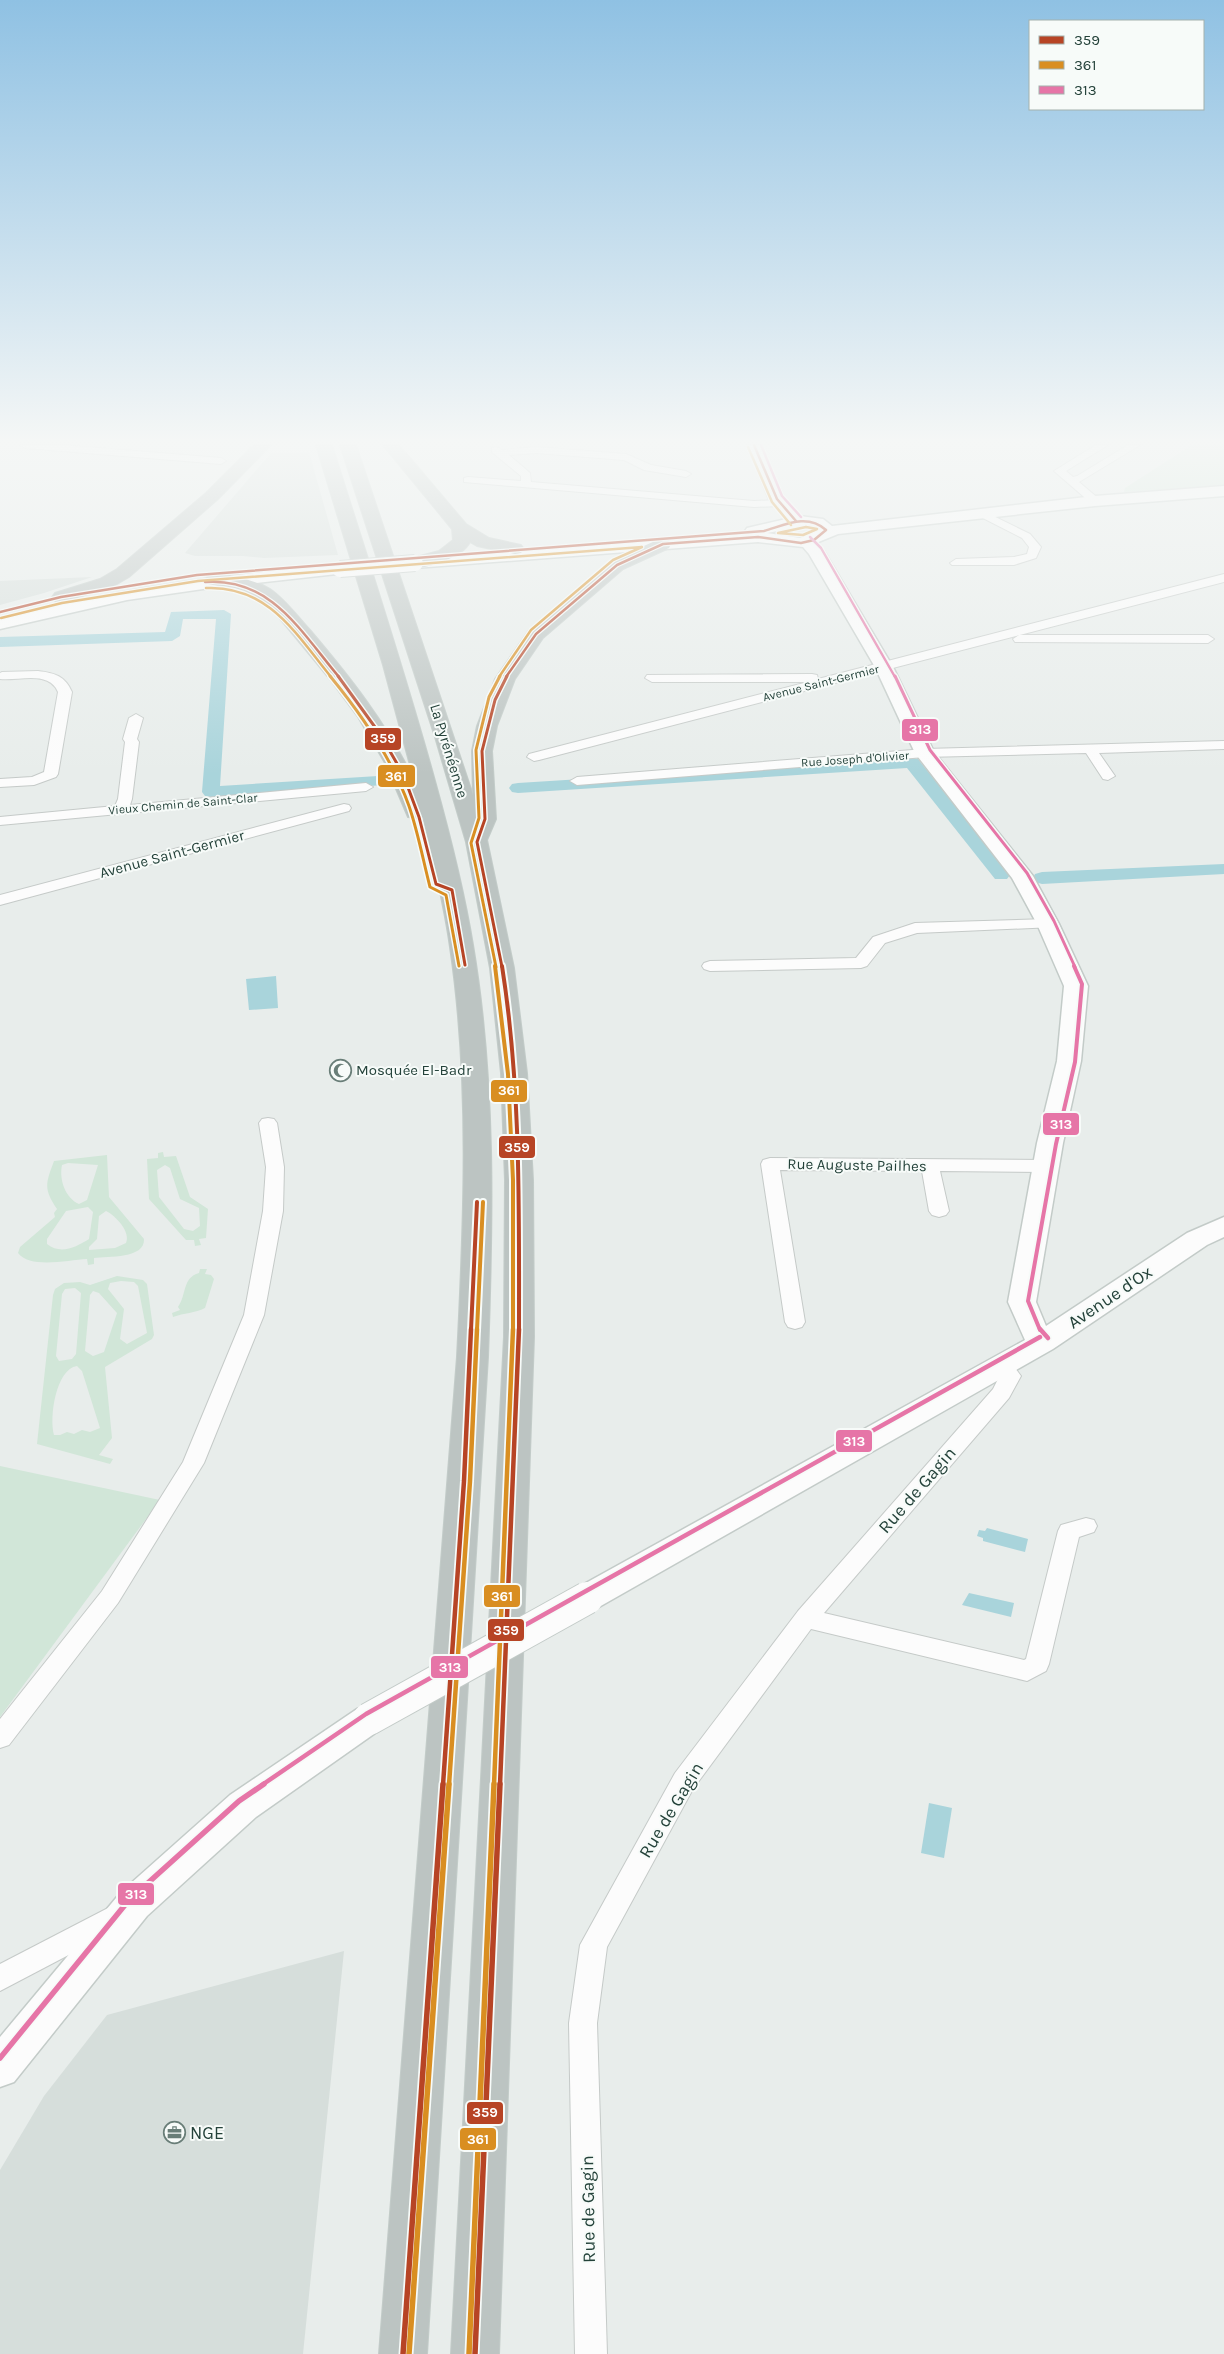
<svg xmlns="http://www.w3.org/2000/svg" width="1224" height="2354" font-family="Karla,sans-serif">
<rect width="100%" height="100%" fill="#e8edeb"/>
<g fill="#d6dedb">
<path d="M309,452l29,103 -74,3 -21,-2h-48l-10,-3 86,-100z"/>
<path d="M92,577l-48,16 -44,12v-24z"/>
<path d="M344,1951l-41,403h-303v-184l44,-74 63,-81z"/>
</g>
<g fill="#d1e6d8" fill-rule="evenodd">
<path d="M1192,445h32v41l-100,6 1,-4z"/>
<path d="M163,1152l1,5 12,-1 14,41 18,12 -2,29 -7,1 2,6 -6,1 -1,-6h-8l-37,-41 -2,-40 11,-1v-5zM165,1165l5,3 10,31 19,9 1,18 -7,5 -9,-2 -25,-32 -2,-27z"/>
<path d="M107,1155l2,42 35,42c1,20 -36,17 -50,19v6l-6,1 -1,-6c-19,1 -57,10 -69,-6l2,-6 35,-30 -1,-4 3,-4c-14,-21 -11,-26 -3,-48zM68,1163l30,2 -11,35 -8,4c-14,-6 -20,-25 -17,-39zM88,1207l5,5 -4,27c-13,8 -28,16 -42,5v-5l19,-28zM106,1211c10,5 25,21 20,32l-11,5 -26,2v-3l8,-8 2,-23z"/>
<path d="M200,1269h7l-2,5 6,1 3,4 -9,29c-10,5 -21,5 -32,9l-1,-4 8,-3 -2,-3c9,-13 4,-29 21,-34z"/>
<path d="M117,1276l26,4 4,4 7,51 -2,4 -47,28 7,71 -13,17 14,4 -3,5 -73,-20 16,-149 2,-6 9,-6 16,-1 10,3zM121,1281l13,1 4,4 9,47 -20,11 -7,-5 4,-30 -16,-20 2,-6zM75,1288l6,5 -5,61 -4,5 -13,2 -3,-5 6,-62 3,-5zM93,1291l6,2 18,20 -13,39 -11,4 -8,-5 5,-56zM77,1366l5,5 18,57 -10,4 -8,-2 -8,4 -7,-2 -7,3h-6c-5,-18 2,-66 23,-69z"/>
<path d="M0,1466l160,34 -160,217z"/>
</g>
<g fill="#a9d4db">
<path d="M276,976l2,32 -29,2 -3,-31z"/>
<path d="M987,1528l41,11 -3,13 -42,-11v-3l-6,-2 2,-6 6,1z"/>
<path d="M969,1593l45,10 -3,14 -49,-12z"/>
<path d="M929,1803l23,5 -8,50 -23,-5z"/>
</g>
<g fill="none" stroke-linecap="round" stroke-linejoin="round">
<g fill="#a9d4db" fill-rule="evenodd">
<path d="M224,610l7,4 -11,172 158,-10 6,1 3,4 -3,4 -173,12 -6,-1 -3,-4 14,-173h-33l-3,17 -8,5 -172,6v-10l165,-5 6,-20z"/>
<path d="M912,758l6,1 89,112 3,4 -3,4h-12l-88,-111 -389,25 -6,-1 -3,-4 3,-4 6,-1z"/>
<path d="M1224,864v10l-182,10 -7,-2 -2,-4 2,-4 7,-2z"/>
</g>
<defs>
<g id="street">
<path d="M20,445h42l159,13 5,3 -5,3 -196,-16z"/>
<path d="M1096,445h12l-42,26 7,6 4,-1 51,-31h12l-61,37 20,17 2,2 -6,3 -4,-1 -37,-32z"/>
<path d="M496,447l6,3 34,-3 90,7 25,11 35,6 5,3 -5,3 -42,-7 -20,-10 -88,-7 -27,2 21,18 1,9 223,19 26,-1 6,3 -6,3 -26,1 -290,-25v-4l4,-1 53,4v-5l-29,-24v-4z"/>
<path d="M981,510l49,24 11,13 -5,11 -22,7h-62l-2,-2 6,-4 58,-2 13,-3 2,-7 -7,-9 -45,-23 -2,-2z"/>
<path d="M1224,574v8l-685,178 -5,1 -7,-4 2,-3 279,-72h-156l-7,-4 2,-3 165,-1 5,1 1,4z"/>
<path d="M1019,635h189l6,4 -6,4 -193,-1 -2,-3z"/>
<path d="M38,671c17,2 27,5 34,21l-14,82 -2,3 -22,8 -34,2v-8l32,-2 12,-5 14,-80c-9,-22 -39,-11 -58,-13v-6l2,-1z"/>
<path d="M136,714l7,4 -6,21 2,3 -7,57 -2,6 236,-22 7,4 -7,4 -366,34v-8l115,-11 3,-7 7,-57 -2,-3 6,-21z"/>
<path d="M1224,741v8l-125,4 16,23 -7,4 -5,-1 -17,-26 -161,4 -348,28 -7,-4 7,-4 348,-28z"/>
<path d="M344,804l5,1 2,3 -2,3 -349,94v-10z"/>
<path d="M1048,919l6,2 2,3 -2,3 -137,6 -32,10 -18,23 -6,2 -151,3 -6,-2 -2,-3 2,-3 6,-2 146,-3 17,-21 42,-14z"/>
<path d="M268,1118l6,1 3,4 7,44 -1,44 -19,104 -60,148 -86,140 -109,142 -9,3v-29l102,-128 81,-129 61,-147 19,-104 3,-44 -7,-44 3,-4z"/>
<path d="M770,1158l276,2 7,2 2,4 -2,4 -7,2 -106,-1 9,40 -3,4 -7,2 -7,-2 -3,-4 -7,-40 -142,-1 25,152 -3,5 -7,2 -7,-2 -3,-5 -24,-158 2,-4z"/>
<path d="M1002,1358l7,2 12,16 -12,22 -185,215 200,47 2,-1 32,-128 3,-6 25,-7 8,2 3,6 -3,6 -15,5 -30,127 -3,7 -19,10 -216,-52 -118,160 -86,158 -10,76 10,331h-32l-6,-331 11,-78 95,-172 123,-162 195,-222 6,-12 -7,-12 3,-5z"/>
<path d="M110,1907l10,3 4,9 -4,9 -120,63v-27z"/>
</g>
<g id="secondary">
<path d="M747,445h14l23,53 16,18 23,3 9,7 263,-30 129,-10v10l-129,10 -257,28 -22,9 8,8 69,116 41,85 99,124 26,48 29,62 -7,75 -18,82 -27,159 10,24 141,-93 37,-16v20l-17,8 -154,104 -454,258 -12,4 -12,-4 -4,-9 4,-9 450,-249 -17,-38 29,-159 20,-82 7,-75 -27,-62 -25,-46 -97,-125 -40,-86 -66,-113 -6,-7 -45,-5 -343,26 -6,-2 -2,-3 2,-3 6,-2 331,-25 -1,-2 2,-3 39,-9 -17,-20zM809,525l8,4v2l-17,7 -33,-5z"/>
<path d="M340,564l6,1 2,4 -2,4 -136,15 -83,12 -127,29v-10c112,-30 225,-44 340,-55z"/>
<path d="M369,1705l12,4 5,10 -5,10 -125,88 -109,99 -133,166 -14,5v-50l121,-145 109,-97 127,-86z"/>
</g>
<g id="highway">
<path d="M254,445h17l-53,54 -89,78 -17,10 -51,15 -6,-1 -3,-4 3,-4 45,-14 17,-10 89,-76z"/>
<path d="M316,445h16c35,112 72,223 103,336 15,54 29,109 38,164 23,136 20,275 15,412l-61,997h-48l78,-997c7,-136 13,-275 -7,-410 -6,-44 -17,-87 -27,-130l-7,1 -8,-1 -23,-54 -27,-46 -29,-39 -52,-63 -15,-15 -12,-7 -42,-9 -3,-4 3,-4c17,-4 47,4 62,13 16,11 27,27 40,41 40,47 77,94 104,150l-31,-115z"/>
<path d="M340,445h16l117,350 -1,-44 5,-25 18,-47 34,-49 82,-69 46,-21h12l2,4 -2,4 -46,21 -80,69 -28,41 -18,47 -5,25 4,68 -9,21 27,128 13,105 6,107 1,157 -35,1017h-48l53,-1017 1,-157 -4,-107 -11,-105 -24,-126 -31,-105z"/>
<path d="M383,445h16l67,79 23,14 32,7 3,4 -3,4 -6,1 -38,-8 -7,-4c-8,15 -44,29 -61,25l-3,-4 3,-4 30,-8 14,-11 -1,-11z"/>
</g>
</defs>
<use href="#street" stroke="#c5cac8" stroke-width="2"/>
<use href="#secondary" stroke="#c3cbc8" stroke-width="3"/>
<use href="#highway" stroke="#c3ccc9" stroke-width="2"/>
<use href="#street" fill="#fcfcfc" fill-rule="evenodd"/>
<use href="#secondary" fill="#fcfcfc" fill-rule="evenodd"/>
<use href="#highway" fill="#bcc4c2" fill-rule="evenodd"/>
<defs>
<path id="secondary-bridge-far1" d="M340,569l75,-6"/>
<path id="secondary-bridge" d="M369,1719l218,-121"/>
</defs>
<use href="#secondary-bridge-far1" stroke="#c3cbc8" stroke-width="18" stroke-linecap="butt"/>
<use href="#secondary-bridge" stroke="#c3cbc8" stroke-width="34" stroke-linecap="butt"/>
<use href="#secondary-bridge-far1" stroke="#fcfcfc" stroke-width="16"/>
<use href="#secondary-bridge" stroke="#fcfcfc" stroke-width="32"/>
<defs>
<g id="bus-1-far4">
<path d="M754,445l23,54 19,22"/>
<path d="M205,582c66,-5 96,50 134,95"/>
<path d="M0,612l61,-15 136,-22 567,-44c21,-6 43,-18 62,-1l-12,10 -13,3 -43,-6 -95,7 -46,21 -81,69 -30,43"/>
</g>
<g id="bus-1-far3">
<path d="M338,676l42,58 23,40 16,43 17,67 16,6 13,75"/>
<path d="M502,967l-25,-125 8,-23 -3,-68 13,-51 12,-24"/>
</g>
<g id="bus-1-far2">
<path d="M502,966c19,120 17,243 17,364"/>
<path d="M471,1330l6,-128"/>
</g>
<g id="bus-1-far1">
<path d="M443,1785l21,-304 7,-152"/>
<path d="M500,1785l19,-456"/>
</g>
<g id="bus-1">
<path d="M403,2354l40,-570"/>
<path d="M475,2354l25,-570"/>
</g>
<g id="bus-2-far4">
<path d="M748,447l24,55 19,23"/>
<path d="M806,527l11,2 -14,6 -25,-2z"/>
<path d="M206,588c62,-3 90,46 125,89"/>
<path d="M1,618l61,-15 136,-22 444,-34 -29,13 -82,70 -32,47"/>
</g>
<g id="bus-2-far3">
<path d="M330,676c32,39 62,82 79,130 9,26 14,54 21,81l16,8 13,71"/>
<path d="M496,967l-25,-124 8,-25 -3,-68 13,-53 11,-21"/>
</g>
<g id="bus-2-far2">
<path d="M495,966l13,108 5,106v150"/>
<path d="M477,1330l6,-128"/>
</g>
<g id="bus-2-far1">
<path d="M449,1785l21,-304 7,-152"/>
<path d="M494,1785l19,-456"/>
</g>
<g id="bus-2">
<path d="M409,2354l40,-570"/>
<path d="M469,2354l25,-570"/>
</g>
<g id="bus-3-far4">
<path d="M761,445l21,51 19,21"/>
<path d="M810,537l11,11 74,129"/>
</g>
<path id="bus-3-far3" d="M895,676l35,74 97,123 27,48 21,46"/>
<path id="bus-3-far2" d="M1040,1330l-12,-29 28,-157 19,-82 7,-78 -8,-18"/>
<g id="bus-3-far1">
<path d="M1040,1329l8,9"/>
<path d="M262,1785l104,-71 674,-377"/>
</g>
<path id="bus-3" d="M0,2058l129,-158 110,-99 25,-17"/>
</defs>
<use href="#bus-1-far4" stroke="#f7fbf9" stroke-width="5"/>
<use href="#bus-1-far3" stroke="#f7fbf9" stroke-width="6"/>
<use href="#bus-1-far2" stroke="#f7fbf9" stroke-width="8"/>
<use href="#bus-1-far1" stroke="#f7fbf9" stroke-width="8"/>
<use href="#bus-1" stroke="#f7fbf9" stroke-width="9"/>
<use href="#bus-2-far4" stroke="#f7fbf9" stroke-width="5"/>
<use href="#bus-2-far3" stroke="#f7fbf9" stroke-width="6"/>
<use href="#bus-2-far2" stroke="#f7fbf9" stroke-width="8"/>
<use href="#bus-2-far1" stroke="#f7fbf9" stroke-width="8"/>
<use href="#bus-2" stroke="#f7fbf9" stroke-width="9"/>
<use href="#bus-3-far4" stroke="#f7fbf9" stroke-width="5"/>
<use href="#bus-3-far3" stroke="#f7fbf9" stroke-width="6"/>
<use href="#bus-3-far2" stroke="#f7fbf9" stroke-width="8"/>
<use href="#bus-3-far1" stroke="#f7fbf9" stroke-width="8"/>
<use href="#bus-3" stroke="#f7fbf9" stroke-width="9"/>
<use href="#bus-1-far4" stroke="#b74425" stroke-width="2.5"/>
<use href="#bus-1-far3" stroke="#b74425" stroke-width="3"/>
<use href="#bus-1-far2" stroke="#b74425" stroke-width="4"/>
<use href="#bus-1-far1" stroke="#b74425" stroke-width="4.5"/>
<use href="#bus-1" stroke="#b74425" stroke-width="5.5"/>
<use href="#bus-2-far4" stroke="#d98e21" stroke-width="2.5"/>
<use href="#bus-2-far3" stroke="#d98e21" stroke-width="3"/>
<use href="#bus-2-far2" stroke="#d98e21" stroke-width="4"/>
<use href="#bus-2-far1" stroke="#d98e21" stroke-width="4.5"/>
<use href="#bus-2" stroke="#d98e21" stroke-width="5.5"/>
<use href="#bus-3-far4" stroke="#e675a7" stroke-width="2.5"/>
<use href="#bus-3-far3" stroke="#e675a7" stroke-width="3"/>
<use href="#bus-3-far2" stroke="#e675a7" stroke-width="4"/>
<use href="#bus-3-far1" stroke="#e675a7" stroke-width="4.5"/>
<use href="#bus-3" stroke="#e675a7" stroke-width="5.5"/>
</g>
<linearGradient id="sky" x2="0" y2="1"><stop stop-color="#8fc1e3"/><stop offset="0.57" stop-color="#f5f7f6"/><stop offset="1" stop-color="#f5f7f6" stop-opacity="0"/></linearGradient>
<rect width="1224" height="774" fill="url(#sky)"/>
<defs>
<symbol id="mosque-ring" viewBox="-11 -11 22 22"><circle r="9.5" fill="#f7fbf9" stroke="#697e78" stroke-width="1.5"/><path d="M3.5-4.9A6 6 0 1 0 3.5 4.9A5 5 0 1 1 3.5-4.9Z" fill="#697e78"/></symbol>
<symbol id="office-ring" viewBox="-11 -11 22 22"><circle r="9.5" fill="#f7fbf9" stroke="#697e78" stroke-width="1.5"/><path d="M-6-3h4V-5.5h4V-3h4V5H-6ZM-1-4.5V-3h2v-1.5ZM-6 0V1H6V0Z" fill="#697e78"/></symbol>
</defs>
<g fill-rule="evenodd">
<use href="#mosque-ring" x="328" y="1058" width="25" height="25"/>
<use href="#office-ring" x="162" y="2120" width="25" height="25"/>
</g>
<g text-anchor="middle" stroke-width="4" stroke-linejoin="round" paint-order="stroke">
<g font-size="12" fill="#24423a" stroke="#f7fbf9">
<text transform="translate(821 683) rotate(-14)" y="4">Avenue Saint-Germier</text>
<text transform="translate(855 759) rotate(-4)" y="4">Rue Joseph d'Olivier</text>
<text transform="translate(183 804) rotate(-5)" y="4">Vieux Chemin de Saint-Clar</text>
</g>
<g font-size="15" fill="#24423a" stroke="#f7fbf9">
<text transform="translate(449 751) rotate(73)" y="5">La Pyrénéenne</text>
<text transform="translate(172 854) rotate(-15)" y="5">Avenue Saint-Germier</text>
<text transform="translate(857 1165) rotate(1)" y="5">Rue Auguste Pailhes</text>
</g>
<g font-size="15" fill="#24423a" stroke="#f7fbf9" text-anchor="start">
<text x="356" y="1075">Mosquée El-Badr</text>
</g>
<g font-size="18" fill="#24423a" stroke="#f7fbf9">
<text transform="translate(1110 1297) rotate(-34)" y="6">Avenue d'Ox</text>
<text transform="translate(917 1490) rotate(-49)" y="6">Rue de Gagin</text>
<text transform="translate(671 1810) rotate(-59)" y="6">Rue de Gagin</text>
<text transform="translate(588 2209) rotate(-91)" y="6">Rue de Gagin</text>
</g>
<g font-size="18" fill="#24423a" stroke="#f7fbf9" text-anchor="start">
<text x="190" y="2139">NGE</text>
</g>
</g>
<g stroke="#f7fbf9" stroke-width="2">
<rect x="901" y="718" width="38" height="24" rx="5" fill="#e675a7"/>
<rect x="364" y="727" width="38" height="24" rx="5" fill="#b74425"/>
<rect x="377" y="764" width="39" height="24" rx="5" fill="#d98e21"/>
<rect x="490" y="1079" width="38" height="24" rx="5" fill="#d98e21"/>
<rect x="1042" y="1112" width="38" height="24" rx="5" fill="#e675a7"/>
<rect x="498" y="1135" width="38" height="24" rx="5" fill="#b74425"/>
<rect x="835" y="1429" width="38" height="24" rx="5" fill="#e675a7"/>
<rect x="483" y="1584" width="38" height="24" rx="5" fill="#d98e21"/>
<rect x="487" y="1618" width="38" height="24" rx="5" fill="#b74425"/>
<rect x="430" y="1655" width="39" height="24" rx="5" fill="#e675a7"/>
<rect x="117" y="1882" width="38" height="24" rx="5" fill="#e675a7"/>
<rect x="466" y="2101" width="38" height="24" rx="5" fill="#b74425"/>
<rect x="459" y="2127" width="38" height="24" rx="5" fill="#d98e21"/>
</g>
<g font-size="14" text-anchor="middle" font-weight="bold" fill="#fff">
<text x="920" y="734">313</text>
<text x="383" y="743">359</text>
<text x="396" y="781">361</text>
<text x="509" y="1095">361</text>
<text x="1061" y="1129">313</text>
<text x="517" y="1152">359</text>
<text x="854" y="1446">313</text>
<text x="502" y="1601">361</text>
<text x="506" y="1635">359</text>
<text x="450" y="1672">313</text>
<text x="136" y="1899">313</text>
<text x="485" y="2117">359</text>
<text x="478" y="2144">361</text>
</g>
<rect x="1029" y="20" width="175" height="90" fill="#f7fbf9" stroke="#a3b1ad"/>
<rect x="1039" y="36" width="25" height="8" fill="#b74425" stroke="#a3b1ad"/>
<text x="1074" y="45" font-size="15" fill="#24423a">359</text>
<rect x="1039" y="61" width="25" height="8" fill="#d98e21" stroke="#a3b1ad"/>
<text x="1074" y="70" font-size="15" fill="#24423a">361</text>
<rect x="1039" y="86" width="25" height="8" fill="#e675a7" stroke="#a3b1ad"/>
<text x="1074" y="95" font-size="15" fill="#24423a">313</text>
</svg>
